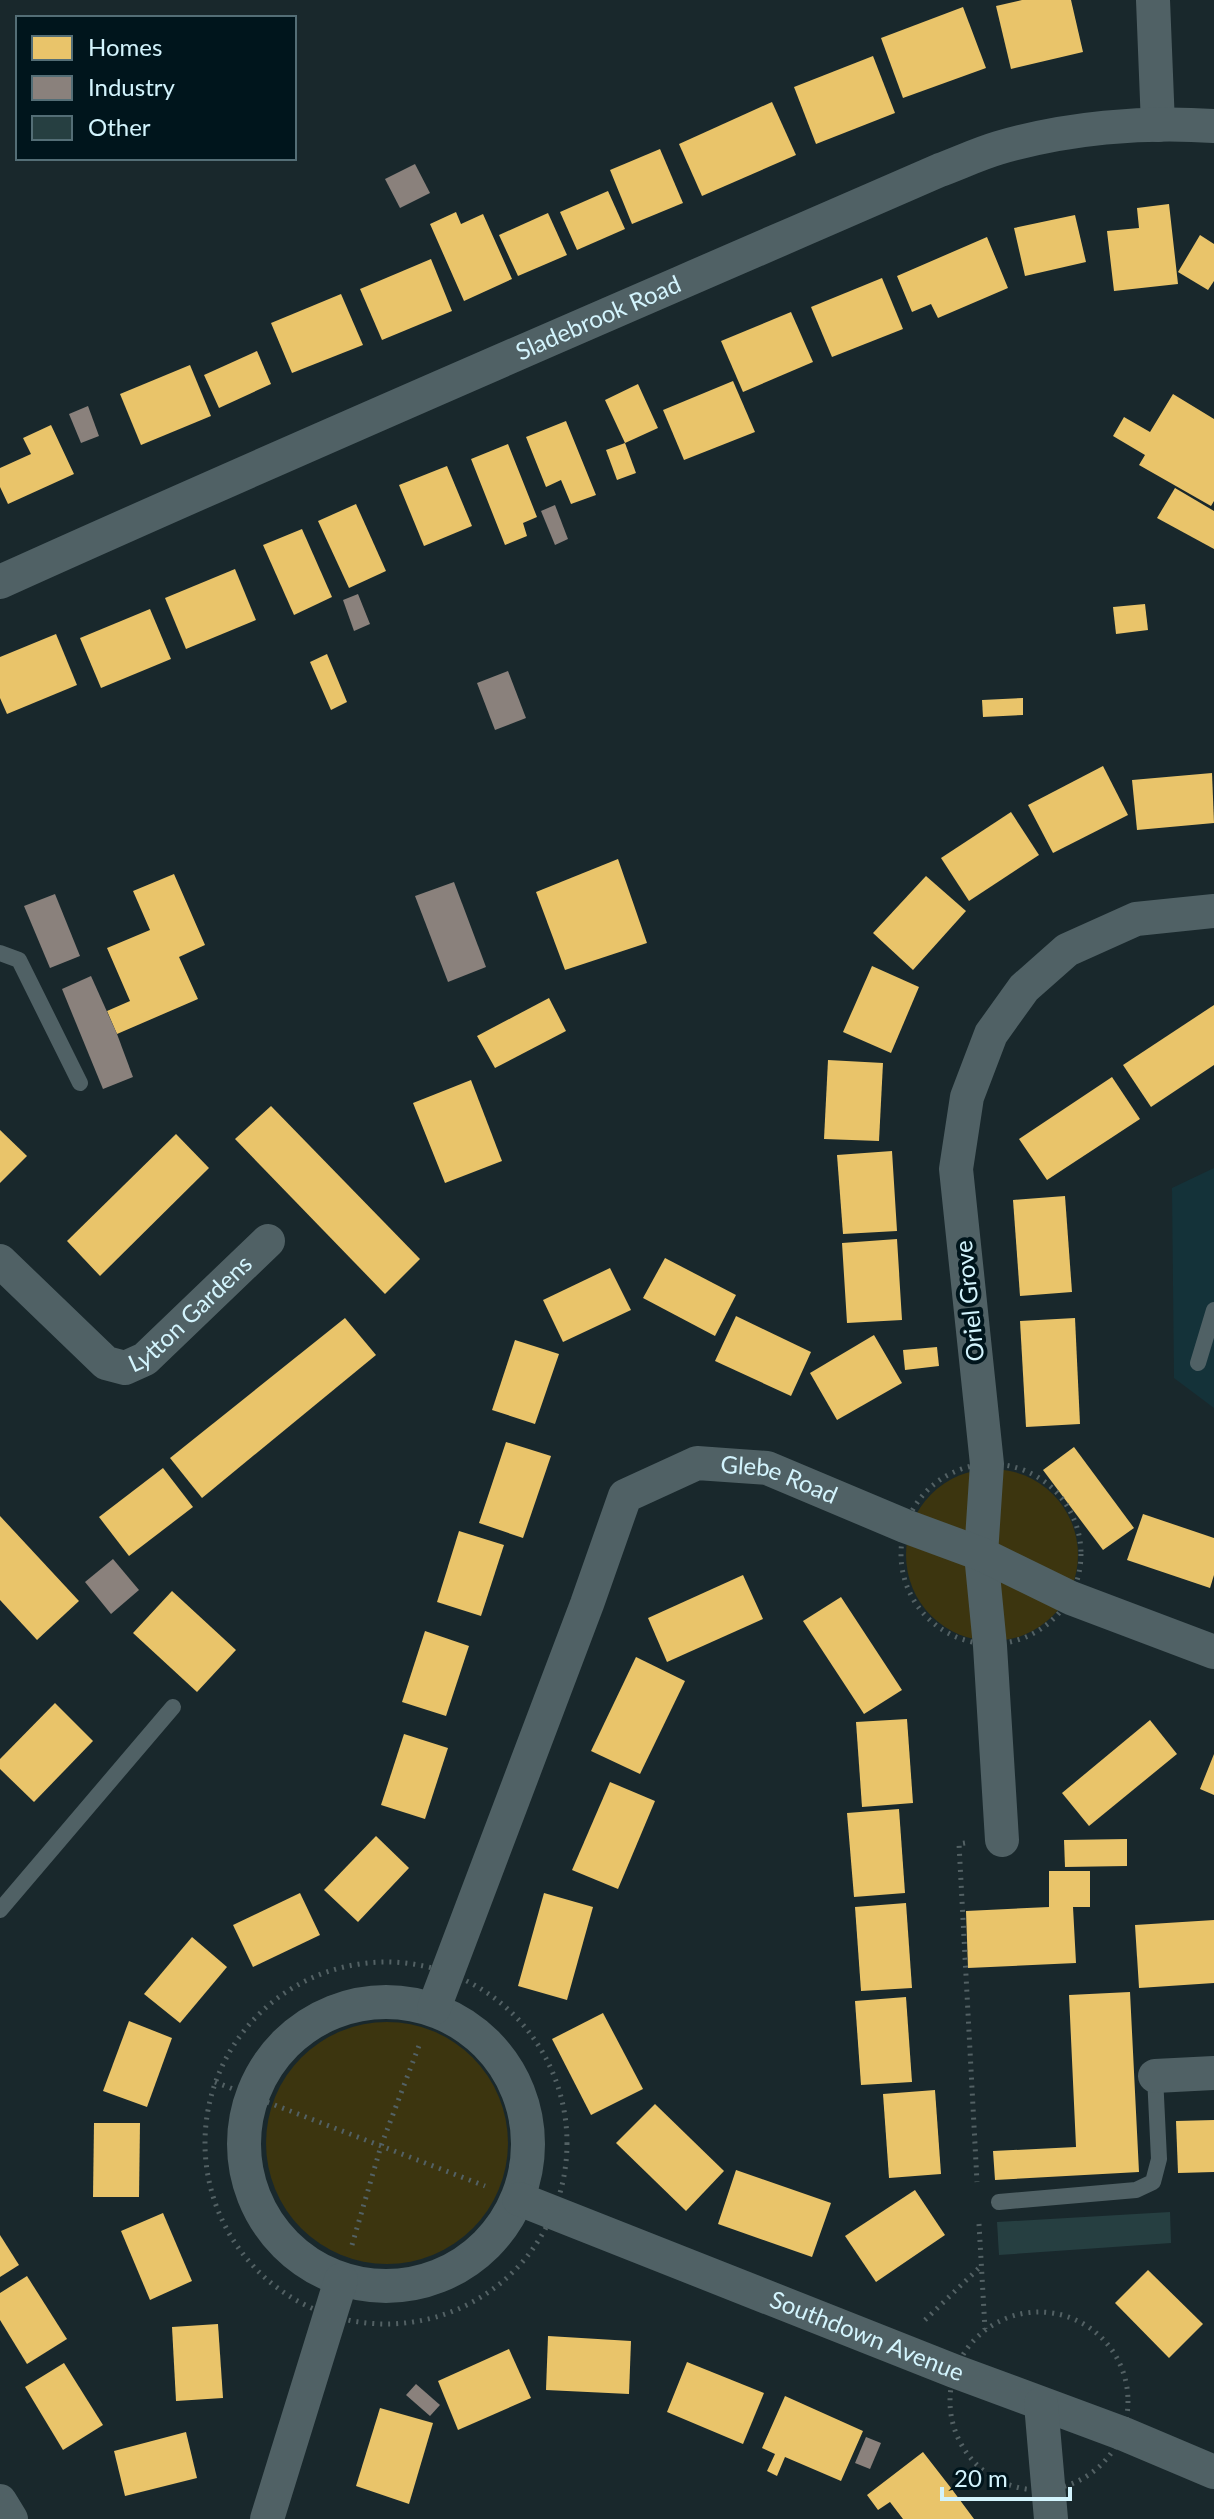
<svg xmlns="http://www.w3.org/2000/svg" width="1214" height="2519" font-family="Lato,sans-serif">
<rect width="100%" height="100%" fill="#19282c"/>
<path fill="#143239" d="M1214,1168v240l-40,-30 -2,-190z"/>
<g fill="#3c350f">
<circle cx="992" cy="1555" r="86"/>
<circle cx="387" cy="2143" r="121"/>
</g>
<g fill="#e9c46a">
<path d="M1022,0h49l12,52 -72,17 -15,-63z"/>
<path d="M963,7l23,61 -83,30 -22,-60z"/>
<path d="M873,56l22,57 -79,31 -22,-57z"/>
<path d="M772,102l24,53 -94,41 -23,-52z"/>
<path d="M660,149l23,54 -51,21 -22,-54z"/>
<path d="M608,191l17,38 -48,21 -17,-38z"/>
<path d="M1169,204l9,80 -64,7 -7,-60 32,-3 -2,-20z"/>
<path d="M456,212l5,12 22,-10 29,65 -48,22 -34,-77z"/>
<path d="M548,213l19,42 -49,21 -19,-41z"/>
<path d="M1075,215l11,47 -61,14 -11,-48z"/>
<path d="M1200,235l14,9v37l-6,9 -30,-18z"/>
<path d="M987,237l21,51 -70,30 -7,-14 -19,8 -15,-36z"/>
<path d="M431,259l21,52 -70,29 -22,-51z"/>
<path d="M882,278l21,51 -71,28 -21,-50z"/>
<path d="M341,294l22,51 -71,28 -21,-50z"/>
<path d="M791,312l22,50 -70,30 -22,-51z"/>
<path d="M257,351l14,33 -52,24 -15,-33z"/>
<path d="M190,365l21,51 -70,29 -21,-51z"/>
<path d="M733,381l22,51 -71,28 -21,-50z"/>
<path d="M638,384l20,44 -33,15 -20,-43z"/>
<path d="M1173,394l41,25v82l-3,5 -72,-41 6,-10 -32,-19 11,-19 26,15z"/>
<path d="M566,421l30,74 -25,9 -10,-24 -15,7 -20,-50z"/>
<path d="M51,425l23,49 -66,30 -8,-17v-19l31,-14 -8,-16z"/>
<path d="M625,443l11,30 -19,7 -11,-30z"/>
<path d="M508,444l29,73 -14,6 4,13 -22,9 -34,-86z"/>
<path d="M447,466l25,60 -48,20 -25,-61z"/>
<path d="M1175,488l39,23v38l-57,-31z"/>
<path d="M356,504l30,67 -37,17 -31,-67z"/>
<path d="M302,529l30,68 -38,18 -31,-70z"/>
<path d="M235,569l21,51 -70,29 -21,-51z"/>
<path d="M1145,604l3,26 -32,4 -3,-27z"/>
<path d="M150,609l21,50 -70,29 -21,-50z"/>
<path d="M56,634l21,51 -70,29 -7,-16v-41z"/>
<path d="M327,654l20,48 -16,8 -21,-48z"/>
<path d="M1023,698v17l-40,2 -1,-17z"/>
<path d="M1103,766l25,49 -75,38 -25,-48z"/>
<path d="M1212,773l2,50 -77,7 -5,-50z"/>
<path d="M1011,812l28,43 -70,46 -28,-43z"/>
<path d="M618,859l29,84 -82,27 -29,-78z"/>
<path d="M174,874l31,71 -26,12 19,42 -81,35 -10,-23 23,-10 -23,-53 43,-18 -17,-39z"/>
<path d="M926,876l40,35 -53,59 -40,-37z"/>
<path d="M872,966l47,21 -28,66 -48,-21z"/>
<path d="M549,998l17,33 -71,37 -18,-32z"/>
<path d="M1214,1005v60l-63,42 -28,-42z"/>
<path d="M828,1060l55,3 -4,78 -55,-2z"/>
<path d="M1112,1077l28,42 -93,61 -28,-41z"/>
<path d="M471,1080l31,81 -57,22 -32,-80z"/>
<path d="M271,1106l149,153 -35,35 -150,-155z"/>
<path d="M0,1130l27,26 -27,27z"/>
<path d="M176,1134l33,34 -109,108 -33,-35z"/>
<path d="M892,1151l5,80 -54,3 -6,-79z"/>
<path d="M1065,1196l7,96 -52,4 -7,-96z"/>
<path d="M897,1239l5,81 -55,3 -5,-80z"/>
<path d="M665,1258l71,37 -21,41 -72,-38z"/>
<path d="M610,1268l21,42 -68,32 -20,-42z"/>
<path d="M736,1316l75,36 -20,44 -76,-35z"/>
<path d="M345,1318l31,37 -174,143 -32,-40z"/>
<path d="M1075,1318l5,106 -54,3 -6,-106z"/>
<path d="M874,1335l28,48 -65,37 -27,-47z"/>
<path d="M515,1340l44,14 -24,70 -43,-14z"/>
<path d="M937,1347l2,19 -34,4 -2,-20z"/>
<path d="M506,1442l45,14 -28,82 -44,-15z"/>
<path d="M1074,1447l60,81 -31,22 -60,-80z"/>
<path d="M163,1468l30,39 -64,49 -30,-39z"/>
<path d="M1143,1514l71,24v37l-4,13 -83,-28z"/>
<path d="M0,1516l79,85 -42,39 -37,-40z"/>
<path d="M459,1531l45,14 -23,71 -44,-14z"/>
<path d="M743,1575l20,44 -96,43 -19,-44z"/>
<path d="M172,1591l64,59 -39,42 -64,-59z"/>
<path d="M841,1597l61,93 -38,24 -61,-93z"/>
<path d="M425,1631l44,15 -23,70 -44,-14z"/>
<path d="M636,1657l49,24 -45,93 -49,-23z"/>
<path d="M55,1703l38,38 -59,61 -34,-33v-10z"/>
<path d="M907,1719l6,84 -51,4 -6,-85z"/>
<path d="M1150,1720l27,34 -88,72 -27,-33z"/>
<path d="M404,1734l44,14 -23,71 -44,-14z"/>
<path d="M1214,1754v41l-14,-6z"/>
<path d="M610,1782l45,19 -37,88 -46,-19z"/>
<path d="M899,1809l6,84 -51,4 -7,-84z"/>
<path d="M376,1836l33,32 -51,54 -34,-32z"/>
<path d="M1127,1839v27l-62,1 -1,-27z"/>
<path d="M1049,1871h41v36h-17l3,56 -108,5 -2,-57 83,-4z"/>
<path d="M300,1893l20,42 -67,32 -20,-42z"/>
<path d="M544,1893l49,14 -26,93 -49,-14z"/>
<path d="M906,1903l6,85 -51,3 -6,-84z"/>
<path d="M1214,1920v63l-75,5 -4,-63z"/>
<path d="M192,1937l35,30 -47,56 -36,-29z"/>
<path d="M1130,1992l9,180 -144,8 -2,-29 83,-4 -7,-152z"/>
<path d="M906,1997l6,85 -51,3 -6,-84z"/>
<path d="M603,2013l40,76 -52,26 -39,-76z"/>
<path d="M129,2021l43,17 -25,69 -44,-16z"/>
<path d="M935,2090l6,84 -52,4 -6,-84z"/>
<path d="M655,2104l69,67 -38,40 -70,-68z"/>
<path d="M1214,2120v52l-36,1 -2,-52z"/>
<path d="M94,2123h46l-1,74h-46z"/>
<path d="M736,2170l95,33 -19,54 -94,-33z"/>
<path d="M915,2190l30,45 -69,47 -31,-46z"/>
<path d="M163,2213l29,68 -42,19 -29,-69z"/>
<path d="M0,2235l19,30 -19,12z"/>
<path d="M1148,2270l55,54 -34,34 -54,-55z"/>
<path d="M27,2276l40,63 -40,25 -27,-44v-27z"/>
<path d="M218,2324l5,74 -47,3 -4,-74z"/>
<path d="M548,2336l83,5 -2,53 -83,-4z"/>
<path d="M509,2349l22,49 -73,32 -20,-49z"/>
<path d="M687,2362l77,31 -21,51 -76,-32z"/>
<path d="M64,2363l39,62 -40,25 -38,-63z"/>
<path d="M785,2396l78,35 -22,50 -56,-24 -8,19 -10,-5 8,-17 -13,-6z"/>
<path d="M380,2408l53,15 -24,81 -53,-18z"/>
<path d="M186,2432l11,46 -72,18 -11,-45z"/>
<path d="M923,2452l28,36 23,31h-71l-13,-17 -12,8 -11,-15z"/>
</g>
<g fill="#8a817c">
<path d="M415,164l15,29 -30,15 -15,-29z"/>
<path d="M88,406l11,30 -18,7 -12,-29z"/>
<path d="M555,505l13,34 -13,6 -14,-34z"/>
<path d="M358,594l12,30 -16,7 -11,-31z"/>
<path d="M508,671l18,47 -31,12 -18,-47z"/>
<path d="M454,882l32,85 -38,15 -33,-86z"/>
<path d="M55,894l25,62 -30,12 -26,-62z"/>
<path d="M91,976l26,58 16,43 -30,12 -41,-100z"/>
<path d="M113,1559l26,31 -28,24 -26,-32z"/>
<path d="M416,2384l24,21 -10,11 -24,-21z"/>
<path d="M866,2437l15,6 -11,26 -15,-6z"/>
</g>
<path fill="#263f41" d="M1170,2212l1,31 -172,12 -2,-33z"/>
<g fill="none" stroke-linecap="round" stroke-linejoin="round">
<g stroke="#536164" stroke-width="5" stroke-dasharray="2 6" stroke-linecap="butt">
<circle cx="991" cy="1554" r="90"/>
<path d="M965,1843l-6,1 18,338"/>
<circle cx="386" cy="2143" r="181"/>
<path d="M215,2082l270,104"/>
<path d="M979,2224l6,105"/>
<path d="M352,2245l29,-99 39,-103"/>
<circle cx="1039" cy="2401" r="89"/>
<path d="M925,2320l56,-54"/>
</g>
<g stroke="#506165" stroke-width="16">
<path d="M0,953l19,7 61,123"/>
<path d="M1198,1363l16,-53"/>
<path d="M0,1910l173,-203"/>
<path d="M999,2202l137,-12 17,-8 6,-23 -4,-83"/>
</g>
<g stroke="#506165" stroke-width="34">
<path d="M1153,0l5,125"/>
<path id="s1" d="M0,582c312,-141 626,-275 940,-412 19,-7 38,-16 58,-22 68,-20 145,-27 216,-22"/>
<path id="s2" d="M0,1261l106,102 19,5 20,-9 123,-118"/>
<path d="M1002,1840l-12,-194 -9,-92 6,-90 -31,-295 11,-72 24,-63 33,-46 43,-38 69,-31 78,-8"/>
<circle cx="386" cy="2144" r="142"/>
<path id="s3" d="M434,2008l153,-404 38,-108 72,-33 70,5 138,58 76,28 90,44 143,54"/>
<path d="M1155,2076l59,-3"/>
<path id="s4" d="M519,2199l435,172 170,63 90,38"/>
<path d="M1041,2404l10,115"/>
<path d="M0,2501l11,18"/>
<path d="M267,2519l74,-239"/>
</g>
</g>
<g text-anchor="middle" stroke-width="8" stroke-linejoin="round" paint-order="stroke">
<g font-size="24" fill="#d3f4fd" stroke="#00151c">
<text dy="8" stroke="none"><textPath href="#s1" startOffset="654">Sladebrook Road</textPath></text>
<text transform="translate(970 1301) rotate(-96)" y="8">Oriel Grove</text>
<text dy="8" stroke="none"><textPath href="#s2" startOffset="252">Lytton Gardens</textPath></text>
<text dy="8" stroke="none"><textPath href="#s3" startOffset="710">Glebe Road</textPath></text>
<text dy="8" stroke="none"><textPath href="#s4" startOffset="374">Southdown Avenue</textPath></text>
</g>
</g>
<rect x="16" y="16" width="280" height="144" fill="#00151c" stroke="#546e76" stroke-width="2"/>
<rect x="32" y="36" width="40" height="24" fill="#e9c46a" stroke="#546e76" stroke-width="2"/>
<text x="88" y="56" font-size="24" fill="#d3f4fd">Homes</text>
<rect x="32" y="76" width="40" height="24" fill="#8a817c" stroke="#546e76" stroke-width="2"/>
<text x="88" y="96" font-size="24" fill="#d3f4fd">Industry</text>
<rect x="32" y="116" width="40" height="24" fill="#263f41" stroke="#546e76" stroke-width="2"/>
<text x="88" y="136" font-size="24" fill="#d3f4fd">Other</text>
<path d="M942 2487v12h128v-12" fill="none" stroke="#d3f4fd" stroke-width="4"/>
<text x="954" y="2487" font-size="24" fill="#d3f4fd" stroke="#00151c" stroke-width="6" paint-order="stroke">20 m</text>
</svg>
